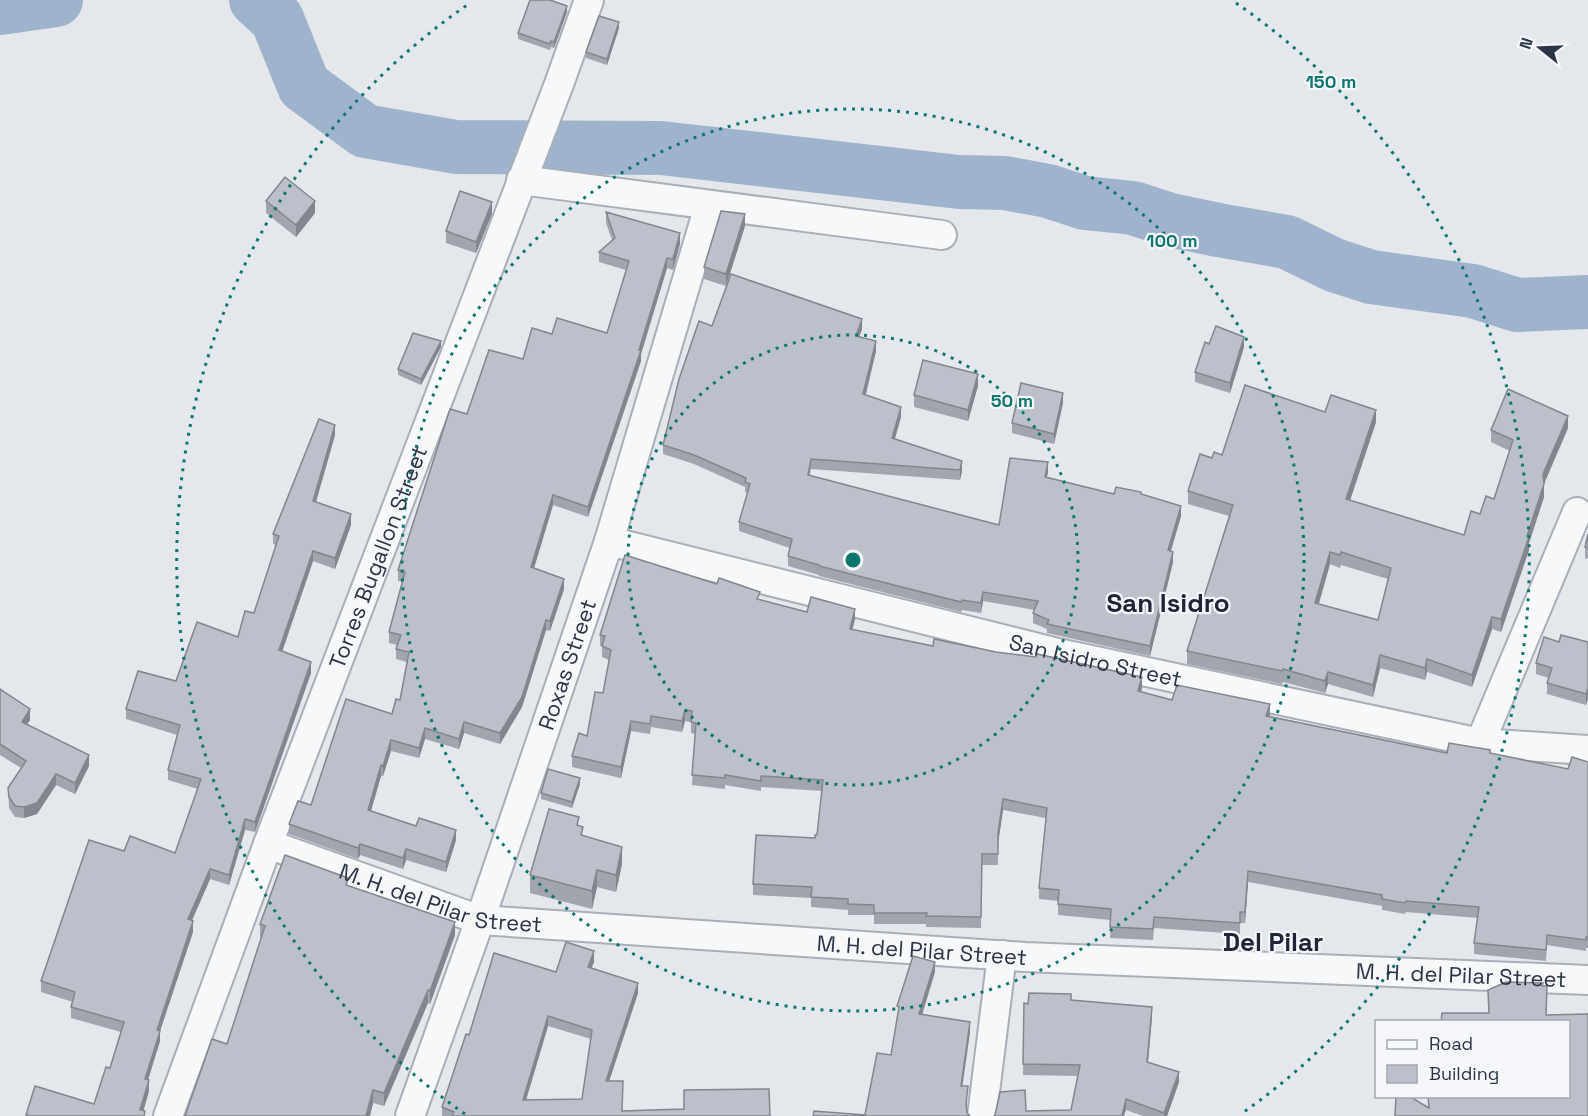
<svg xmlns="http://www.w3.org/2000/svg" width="1588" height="1116" font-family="'Space Grotesk',sans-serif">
<rect width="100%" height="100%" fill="#e4e7ec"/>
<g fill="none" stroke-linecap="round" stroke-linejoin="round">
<g stroke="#9fb4cc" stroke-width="54">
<path d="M256,0l21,19 27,67 61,45 91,16 205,1 298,34 46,1 43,8 37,12 48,5 37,12 48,10 69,12 47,23 37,12 102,14 44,14 71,-3"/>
<path d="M0,8l56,-8"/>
</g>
<defs>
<g id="minor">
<path d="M521,180l421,55"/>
<path id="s1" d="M609,541l449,112 422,90 108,7"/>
<path d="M1480,743l97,-231"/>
<path id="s2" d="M268,844l212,76 545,37 563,23"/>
<path id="s3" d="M168,1116l100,-272 291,-760 30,-84"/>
<path id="s4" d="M410,1116l70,-196 129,-379 100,-335"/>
<path d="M982,1116l20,-161"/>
</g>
</defs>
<use href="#minor" stroke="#a9aeb7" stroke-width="32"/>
<use href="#minor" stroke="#f7f8fa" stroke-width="28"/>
</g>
<g fill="#a1a5ae" fill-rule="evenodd">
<path d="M567,12l-13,36 -3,-1 -1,3 -32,-11v-6z"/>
<path d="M619,28l-12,37 -21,-7v-6z"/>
<path d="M266,201l49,12 -19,24 -30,-24z"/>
<path d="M606,212l74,32 -7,26 -6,-2 -26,86v7l-53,156 -35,-12 -19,63 30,21 -14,42 -4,-1 -24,77 -22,37 -36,-11 -5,16 -34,-10 -6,19 -28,-7 -8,25h-2l-10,35 85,29 -10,32 -40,-12 -3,9 -43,-14 -2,4 -69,-25v-10l22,-19 81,-91 8,-14 7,-38 -11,-3v-10l1,-4 -8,-2v-11l13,-50 -4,-1v-11l69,-156 56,-55 29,-25 55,-1 19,-63 -27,-8v-10l13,-12 -6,-17z"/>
<path d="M492,214l-16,39 -30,-10v-12z"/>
<path d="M745,226l-19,60 -22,-7v-12z"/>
<path d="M712,326l150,3 -3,8 17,14 -10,44 35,22 -6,22 67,32 -2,9 -149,-11 -1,6 189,50 49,-53 -1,5 67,17h27l40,22 -10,35 2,11 -23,94 -103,-23v-4l-14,-6v-10l2,-3 -52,-9 -2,12 -19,-3 -1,2 -142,-36v-1l-31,-9v-10l2,-8 -51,-17v-9l9,-29 -3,-1v-5l-51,-23 -31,-10v-9z"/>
<path d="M1209,344l35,3 -14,46 -35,-11v-10z"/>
<path d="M441,347l-20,38 -23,-10v-6z"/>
<path d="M978,386l-10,35 -54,-14v-12z"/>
<path d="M1063,403l-9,41 -42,-11v-10z"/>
<path d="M1325,412l51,10 -26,79 114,34 30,-36 16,-48 -19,-9v-12l77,-2 -24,56v13l-15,46v7l-28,82 -9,-3 -20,58 -45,-15 -2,8 -45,-12 -7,29 -45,-13 -3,9 -42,-11 -1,2 -95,-20v-13l42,-135 -41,-12v-13l24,-33 10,-3zM1330,564l10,4 1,-3 47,14 -10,41 -59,-16z"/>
<path d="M335,435l-19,67 35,23 -16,44 -22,-8 -31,90 29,22 -56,159 -10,-2 -16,55 -19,-6 -18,42 1,11 -33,99v10l-12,39 1,11 -6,20 2,5h-119v-1l68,-11 16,-36 11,-36 -50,-14v-11l2,-5 -32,-10v-11l83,-130 51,2 23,-64 -30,-9v-10l9,-35 -51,-16v-10l50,-28 62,-44 16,-24 22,-68 -3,-1v-10z"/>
<path d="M1588,534v25l-3,-1v-11z"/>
<path d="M760,600l47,12 48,7 -3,11 81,16 209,42 -1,4 31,8 98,15v1l177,37h43l78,16 20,-7v186h-2v3l-39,-6 -1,16 -72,-7v-11l4,-25 -72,-6 -1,2 -23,-4v-4l-134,-24 -3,41h-5v11l-86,-6 -1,12 -43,-2 1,-18 -53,-5v-14l-19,-2v-11l7,-70 -43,-8 -5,33v22h-16l-1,63 -55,-1v-3h-52v-9h-26v-5l-37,-3v-9l-58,-3v-11l62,-46 2,-3 5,-44 -61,-4v4l-36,-6v4l-33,-4 3,-51 -4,-1v-11l-6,-1 -3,11 -31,-5 -1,7 -19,-3 -10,47 -49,-11v-11l15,-20 16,-43 6,-33 -7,-3v-11h-2v-11z"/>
<path d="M1559,642h29v57l-2,6 -39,-11v-11l2,-5 -13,-4v-11z"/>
<path d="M0,689l30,31 -3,4 62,42 -14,28 -19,-9 -19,29 -13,4 -9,-1 -6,-9 -1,-20 13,-20 -21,-13z"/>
<path d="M580,784l-8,24 -31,-9v-6z"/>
<path d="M579,826l4,10 39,28 -6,28 -19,-5 -5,22 -62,-16v-18z"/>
<path d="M348,886l107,49 -25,69 -2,-1 -44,103 -11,-3 -3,13h-185l42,-72 35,-106 -2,-1v-13z"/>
<path d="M594,962l-3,6 47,25 -29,88 14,11 -1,19 148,5h-328v-9l27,-72 87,-63zM548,1026l43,13 -9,60 -56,1z"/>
<path d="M1071,1000l81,17 -4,45 31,20 -12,34h-24l-17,-6 -100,1 45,-1 7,-34 -55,-1 1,-72z"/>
</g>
<g fill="#83868d">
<path d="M567,6v6l-13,36v-6z"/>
<path d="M619,22v6l-12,37v-6z"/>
<path d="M315,201v12l-19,24v-12z"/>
<path d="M492,202v12l-16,39v-11z"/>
<path d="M745,214v12l-19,60v-12z"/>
<path d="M680,233v11l-7,26v-11z"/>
<path d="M667,258v10l-26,86v7l-53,156v-10l51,-157z"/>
<path d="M862,319v10l-6,17v-10z"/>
<path d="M1244,337v10l-14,46v-10z"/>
<path d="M441,341v6l-20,38v-6z"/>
<path d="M876,341v10l-13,53v-10z"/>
<path d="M978,374v12l-10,35v-11z"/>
<path d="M1063,393v10l-9,41v-10z"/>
<path d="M901,407v10l-9,31v-10z"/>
<path d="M1376,410v12l-30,90v-13z"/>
<path d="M1568,416v12l-25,58v-12z"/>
<path d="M335,425v10l-22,77v-11z"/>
<path d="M962,461v10l-2,9v-10z"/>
<path d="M1048,462v10l-3,14v-9z"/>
<path d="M1544,484v13l-15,46v7l-28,82v-13z"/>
<path d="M553,495v10l-22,73v-11z"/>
<path d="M1181,506v10l-13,44v-10z"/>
<path d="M351,514v11l-16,44v-11z"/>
<path d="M313,551v10l-34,100v-11z"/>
<path d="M1173,552v10l-23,94v-10z"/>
<path d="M1330,552v12l-15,52v-13z"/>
<path d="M564,579v10l-14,42v-10z"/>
<path d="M983,592v9l-2,12v-10z"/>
<path d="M855,609v10l-5,21v-11z"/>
<path d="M1492,617v12l-20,58v-12z"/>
<path d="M546,620v10l-24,77 -22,37v-11z"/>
<path d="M1380,655v13l-7,29v-12z"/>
<path d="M1427,659v13l-2,8v-12z"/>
<path d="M311,662v11l-56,159v-10z"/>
<path d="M1328,672v12l-3,9v-12z"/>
<path d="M1142,677v11l-4,14v-11z"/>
<path d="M1588,688v11l-2,6v-11z"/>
<path d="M1270,704v11l-4,11v-10z"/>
<path d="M30,709v11l-8,12v-10z"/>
<path d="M685,710v11l-3,11v-11z"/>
<path d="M631,721v10l-10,47v-11z"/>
<path d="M464,722v11l-5,16v-10z"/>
<path d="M425,728v11l-6,19v-10z"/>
<path d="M391,740v11l-8,25v-10z"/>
<path d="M89,755v11l-14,28v-11z"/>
<path d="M381,765v11l-13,45v-11z"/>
<path d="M56,774v11l-19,29 -13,4v-11z"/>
<path d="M580,778v6l-8,24v-6z"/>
<path d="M1003,799v11l-5,34v-11z"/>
<path d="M245,819v11l-16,55v-10z"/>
<path d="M456,830v10l-10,32v-10z"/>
<path d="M360,844v11l-2,4v-11z"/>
<path d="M622,847v17l-6,28v-17z"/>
<path d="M406,849v11l-3,9v-11z"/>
<path d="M210,869v10l-22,50v-10z"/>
<path d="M597,870v17l-5,22v-18z"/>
<path d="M1248,871v11l-3,41v-11z"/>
<path d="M193,921v11l-33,99v10l-15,48v-10l12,-49z"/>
<path d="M455,922v13l-25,69v-13z"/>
<path d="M594,951v11l-6,15v-10z"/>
<path d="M935,962v10l-16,53v-11z"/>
<path d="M638,983v10l-32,98v-10z"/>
<path d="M428,990v13l-44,103v-13z"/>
<path d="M1152,1007v10l-5,56v-11z"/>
<path d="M548,1016v10l-25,84v-10z"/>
<path d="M970,1022v11l-9,63v-10z"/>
<path d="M1179,1072v10l-12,34h-3v-3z"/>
<path d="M149,1080v11l-7,25 -2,-6z"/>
<path d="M373,1090v13l-3,13h-4z"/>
<path d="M1126,1099v11l-2,6h-2z"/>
</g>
<g fill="#bbc0ca" stroke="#83868d" stroke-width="1.5" fill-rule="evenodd">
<path d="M530,0h20l17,6 -13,36 -3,-1 -1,3 -32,-11z"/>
<path d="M599,16l20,6 -12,37 -21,-7z"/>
<path d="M285,177l30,24 -19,24 -30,-24z"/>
<path d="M460,191l32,11 -16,40 -30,-11z"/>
<path d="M721,211l24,3 -19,60 -22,-7z"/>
<path d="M606,212l74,21 -7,26 -6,-1 -28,92h2l-53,157 -35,-12 -22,72 33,12 -14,42 -4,-1 -24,77 -22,36 -36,-11 -5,17 -34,-11 -6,20 -28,-8 -8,26 -2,-1 -13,45 48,16 3,-8 37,12 -10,32 -40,-13 -3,9 -43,-14 -2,4 -69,-24 9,-23 13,4 35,-106 46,15 4,-15 4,1 9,-48 -13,-3 5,-14 -12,-3 16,-60 -7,-2 52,-161 17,5 22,-64 34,9 9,-31 20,6 5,-16 50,15 22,-72 -30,-9 16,-14z"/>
<path d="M731,274l131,45 -6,17 20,5 -13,53 38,13 -9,31 70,23 -2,9 -149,-11 -3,16 191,50 11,-67 38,4 -3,15 69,17 2,-7 25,5v2l40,12 -13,44 5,2 -23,94 -103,-22 2,-4 -16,-7 5,-12 -55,-9 -2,11 -19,-3 -1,2 -142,-36v-1l-31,-9 4,-17 -53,-17 11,-38 -5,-2 1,-4 -52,-23 -31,-10 16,-66 20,-58 13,5z"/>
<path d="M1216,326l28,11 -14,46 -35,-11 10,-30 4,2z"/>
<path d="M413,333l28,8 -20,38 -23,-10z"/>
<path d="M923,360l55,14 -10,36 -54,-15z"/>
<path d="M1021,383l42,10 -9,41 -42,-11z"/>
<path d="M1245,385l80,27 6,-17 45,15 -30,89 118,36 7,-24 9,3 6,-18 8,3 19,-59 -22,-10 17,-41 60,27 -25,58 1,10 -17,52 2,1 -28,82 -9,-2 -20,58 -45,-16 -2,9 -45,-13 -7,30 -45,-13 -3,9 -42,-12 -1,2 -95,-20 46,-146 -45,-14 12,-37 12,4 2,-6 8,3zM1330,552l10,3 1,-3 50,16 -13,52 -63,-17z"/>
<path d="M319,419l16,6 -22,76 38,13 -16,44 -22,-7 -34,99 32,12 -56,160 -10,-3 -16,56 -19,-6 -22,50 5,2 -36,109 3,1 -15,48 4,1 -9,30 5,1 -1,5h-113l-5,-1 9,-29 59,18 12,-37 4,1 14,-46 -53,-15 4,-15 -34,-11 48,-141 35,11 6,-15 45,17 26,-74 -33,-9 12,-45 -54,-16 12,-38 38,10 21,-59 41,15 7,-26 9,2 25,-77 -6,-2z"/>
<path d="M1588,534v14l-3,-1z"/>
<path d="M625,555l92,29 2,-6 41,14 -3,7 50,13 4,-15 44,12 -5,20 83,17 1,-7 62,13 40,5 1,-3 105,23 -4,14 34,9 5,-15 93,19 -4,12 181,37 2,-10 41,7v3l78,16 4,-12 16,5v176l-2,-1v3l-39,-5 -1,15 -72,-7 5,-36 -73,-6 -1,2 -23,-4v-4l-134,-24 -3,41h-5v11l-86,-6 -1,12 -43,-2 1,-18 -53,-5 1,-14 -20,-2 8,-80 -44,-9 -5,34v21h-16l-1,63 -55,-1 1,-3h-53v-8l-26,-1v-5l-37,-2 1,-10 -59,-3 3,-49 59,3v-3h2l6,-55 -62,-4v5l-36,-6v3l-33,-3 4,-52 -5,-1 1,-11 -7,-1 -3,11 -31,-5 -1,8 -19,-3 -10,46 -49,-11 7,-23 8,3 8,-44 8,1 8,-43 -9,-4 3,-10 -5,-1z"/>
<path d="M1561,635l27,7v46l-2,6 -39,-11 5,-15 -16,-5 8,-26 15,5z"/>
<path d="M0,689l30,20 -8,13 67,33 -14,28 -19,-9 -19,29 -13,4 -9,-1 -6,-9 -1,-9 18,-27 -26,-17z"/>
<path d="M548,769l32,9 -8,24 -31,-9z"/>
<path d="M549,809l30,8 -2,8 6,2 -2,8 41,12 -6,28 -19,-5 -5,21 -62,-16z"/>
<path d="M285,855l63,23 -2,7 109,37 -25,69 -2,-1 -44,103 -11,-3 -7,26h-181l27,-77 15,5 38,-118 -5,-2z"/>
<path d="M566,942l28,9 -6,16 50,16 -32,98h17l-1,30 62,-2v-19l85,-1 1,27h-318l2,-4 -12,-5 24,-73 3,1 25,-82 62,19zM548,1016l44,14 -10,69 -59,1z"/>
<path d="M913,956l22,6 -16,52 51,8 -9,64h7l-2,18 1,9 3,3h-157l1,-5 51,4 12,-62 14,2 8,-48 -2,-1z"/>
<path d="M1506,982l37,1 -1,3h5l-1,29 42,-1v102h-193l1,-20h13l20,12 -1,-12h141v-74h-128l1,-9h47l-1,-23z"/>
<path d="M1029,993l42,1v6l81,7 -5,55 32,10 -15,41 -38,-14 -4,17h-128l1,-1 5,-23 25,-2 1,21 45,-1 9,-45 -57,-1 1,-61 4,1z"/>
</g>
<g fill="none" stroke="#0f766e" stroke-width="3" stroke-dasharray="3 6">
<circle cx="853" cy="560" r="225"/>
<circle cx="853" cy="560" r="451"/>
<path d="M465 1114A676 676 0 0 1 470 3M1236 3A676 676 0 0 1 1241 1114"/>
</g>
<g text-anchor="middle" stroke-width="4.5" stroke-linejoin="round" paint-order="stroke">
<g font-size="22" fill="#2b3445" stroke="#f4f6f9">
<text dy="8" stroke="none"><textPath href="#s3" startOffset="597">Torres Bugallon Street</textPath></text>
<text dy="8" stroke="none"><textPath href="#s1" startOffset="501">San Isidro Street</textPath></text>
<text dy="8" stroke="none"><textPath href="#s4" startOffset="478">Roxas Street</textPath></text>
<text dy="8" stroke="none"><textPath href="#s2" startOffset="182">M. H. del Pilar Street</textPath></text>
<text dy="8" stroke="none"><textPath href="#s2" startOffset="668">M. H. del Pilar Street</textPath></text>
<text dy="8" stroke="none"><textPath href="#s2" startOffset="1208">M. H. del Pilar Street</textPath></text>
</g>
<g font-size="26" font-weight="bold" fill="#1d2536" stroke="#f4f6f9">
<text x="1168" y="612">San Isidro</text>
<text x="1273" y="951">Del Pilar</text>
</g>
</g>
<circle cx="853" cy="560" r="9" fill="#0f766e" stroke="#f4f6f9" stroke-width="3"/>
<g font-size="18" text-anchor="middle" font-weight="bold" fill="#0f766e" stroke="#f4f6f9" stroke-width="4.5" stroke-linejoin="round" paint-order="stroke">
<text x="1331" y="88">150 m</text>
<text x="1172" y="247">100 m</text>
<text x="1012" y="407">50 m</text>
</g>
<rect x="1375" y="1020" width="195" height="78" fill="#f4f6f9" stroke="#a4a8b1" stroke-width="1.5"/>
<rect x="1387" y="1040" width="30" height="9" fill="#f7f8fa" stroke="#a4a8b1" stroke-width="1.5"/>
<text x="1429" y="1050" font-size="18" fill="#2b3445">Road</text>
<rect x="1387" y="1065" width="30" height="18" fill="#bbc0ca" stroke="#a4a8b1" stroke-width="1.5"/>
<text x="1429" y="1080" font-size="18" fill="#2b3445">Building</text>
<g transform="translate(1540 48) rotate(288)" stroke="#f4f6f9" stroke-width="4.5" paint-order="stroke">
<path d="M0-4.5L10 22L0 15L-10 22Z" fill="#2b3445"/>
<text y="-9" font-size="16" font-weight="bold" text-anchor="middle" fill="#2b3445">N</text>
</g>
</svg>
